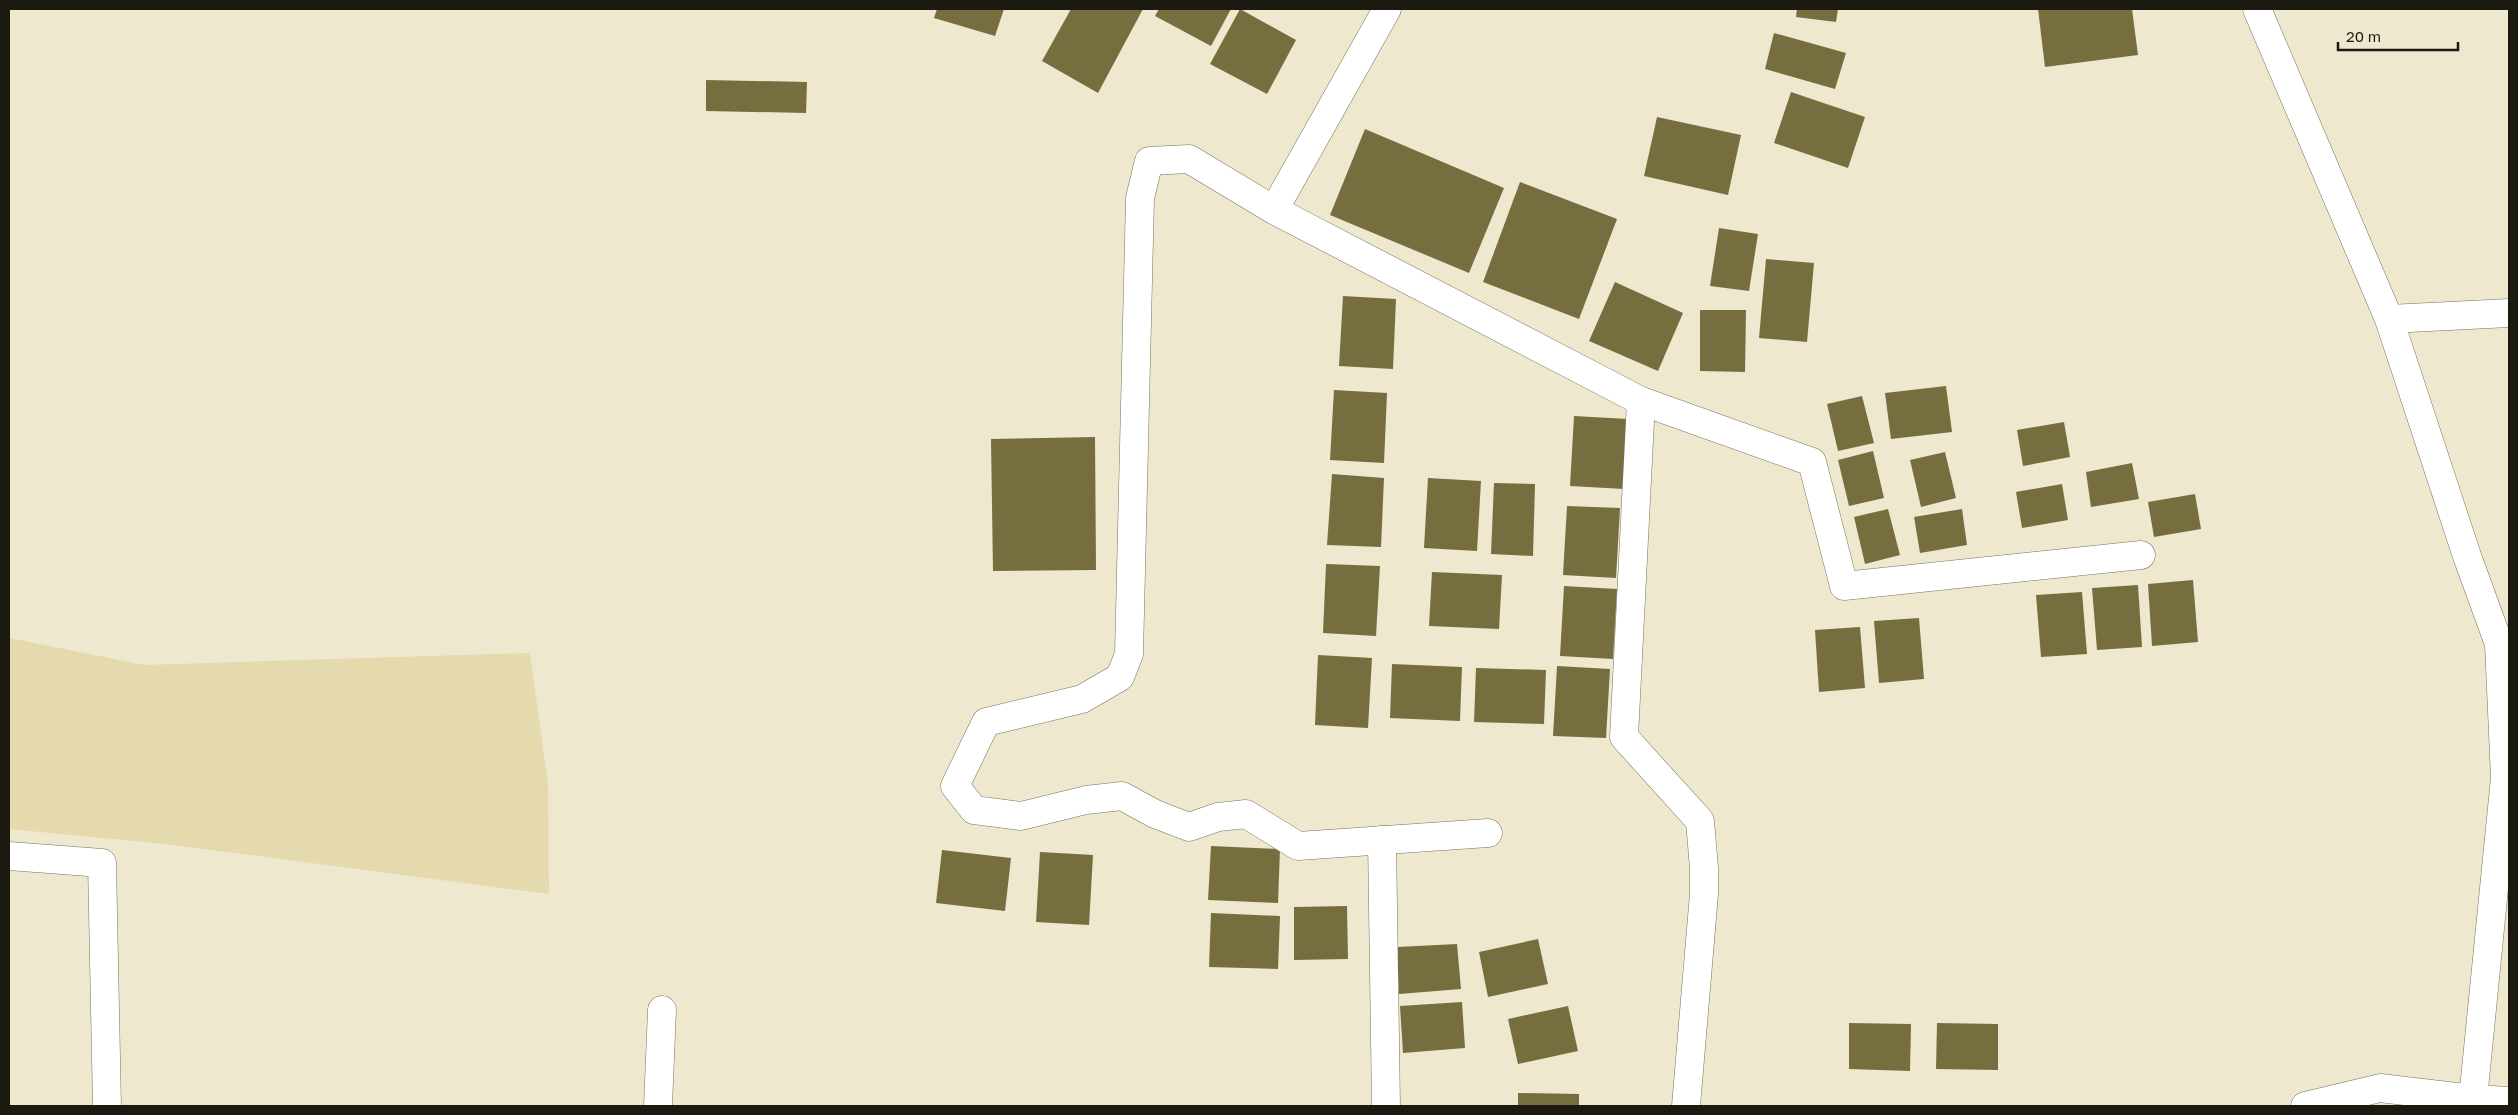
<svg xmlns="http://www.w3.org/2000/svg" width="2518" height="1115" font-family="'Golos Text',sans-serif">
<rect width="100%" height="100%" fill="#eee8ce"/>
<path fill="#e4daae" d="M9,638l135,27 386,-12 18,131 1,110 -384,-50 -156,-15z"/>
<g fill="#776e40">
<path d="M937,9h67l-9,27 -61,-18z"/>
<path d="M1071,9h72l-45,84 -56,-32z"/>
<path d="M1159,9h72l-20,37 -56,-30z"/>
<path d="M1240,9l56,31 -29,54 -57,-30z"/>
<path d="M1797,9h41l-2,13 -40,-5z"/>
<path d="M2038,9h94l6,46 -93,12z"/>
<path d="M1774,33l72,20 -11,36 -70,-20z"/>
<path d="M706,80l101,2 -1,31 -100,-2z"/>
<path d="M1791,92l74,25 -17,51 -74,-25z"/>
<path d="M1657,117l84,18 -13,60 -84,-19z"/>
<path d="M1365,129l139,59 -35,85 -139,-58z"/>
<path d="M1520,182l97,37 -38,100 -96,-37z"/>
<path d="M1719,228l39,6 -9,57 -39,-5z"/>
<path d="M1766,259l48,4 -7,79 -48,-4z"/>
<path d="M1615,282l68,31 -25,58 -69,-30z"/>
<path d="M1343,296l53,3 -3,70 -54,-3z"/>
<path d="M1700,310h46l-1,62 -45,-1z"/>
<path d="M1946,386l6,46 -61,7 -6,-46z"/>
<path d="M1334,390l53,3 -3,70 -54,-3z"/>
<path d="M1862,396l12,47 -36,8 -11,-47z"/>
<path d="M1574,416l54,3 -4,70 -54,-3z"/>
<path d="M2064,422l6,35 -47,9 -6,-36z"/>
<path d="M1095,437l1,133 -103,1 -2,-132z"/>
<path d="M1873,451l11,47 -35,8 -11,-46z"/>
<path d="M1945,452l11,46 -35,9 -11,-47z"/>
<path d="M2132,463l7,36 -48,8 -5,-35z"/>
<path d="M1332,474l52,4 -3,69 -54,-2z"/>
<path d="M1428,478l53,3 -4,70 -53,-3z"/>
<path d="M1494,483l41,1 -2,72 -42,-2z"/>
<path d="M2062,484l6,36 -46,8 -6,-36z"/>
<path d="M2195,494l6,35 -47,8 -6,-35z"/>
<path d="M1567,506l53,2 -4,70 -53,-3z"/>
<path d="M1888,509l12,46 -35,9 -11,-47z"/>
<path d="M1962,509l5,36 -47,8 -6,-36z"/>
<path d="M1326,564l54,2 -4,70 -53,-3z"/>
<path d="M1432,572l70,3 -3,54 -70,-3z"/>
<path d="M2193,580l5,62 -46,4 -4,-62z"/>
<path d="M2138,585l4,62 -45,3 -5,-62z"/>
<path d="M1564,586l53,3 -4,70 -53,-3z"/>
<path d="M2082,592l5,62 -46,3 -5,-62z"/>
<path d="M1919,618l5,61 -45,4 -5,-62z"/>
<path d="M1860,627l5,61 -46,4 -4,-62z"/>
<path d="M1318,655l54,3 -4,70 -53,-3z"/>
<path d="M1392,664l70,3 -2,54 -70,-3z"/>
<path d="M1557,666l53,3 -4,69 -53,-2z"/>
<path d="M1476,668l70,2 -2,54 -70,-2z"/>
<path d="M1211,846l69,3 -2,54 -70,-3z"/>
<path d="M942,850l69,8 -6,53 -69,-8z"/>
<path d="M1040,852l53,3 -4,70 -53,-3z"/>
<path d="M1347,906l1,53 -54,1v-53z"/>
<path d="M1211,913l69,3 -2,53 -69,-2z"/>
<path d="M1538,939l10,45 -60,13 -9,-45z"/>
<path d="M1457,944l4,45 -62,5 -2,-47z"/>
<path d="M1462,1002l3,46 -62,5 -3,-47z"/>
<path d="M1568,1006l10,45 -60,13 -10,-45z"/>
<path d="M1849,1023l62,1 -1,47 -61,-2z"/>
<path d="M1937,1023l61,1v46l-62,-1z"/>
<path d="M1518,1093l61,1v12h-61z"/>
</g>
<g fill="none" stroke-linecap="round" stroke-linejoin="round">
<defs>
<g id="minor">
<path d="M1387,9l-113,201 367,191 -17,336 76,84 4,47v26l-18,212"/>
<path d="M2257,9l132,310 78,237 32,88 6,134 -32,321 -93,-11 -75,18"/>
<path d="M1274,210l-85,-51 -40,2 -9,37 -11,456 -9,23 -38,22 -96,23 -31,64 19,24 47,6 65,-16 36,-4 33,18 34,13 29,-10 28,-3 52,32 190,-13"/>
<path d="M2389,319l120,-6"/>
<path d="M1641,401l171,61 32,124 297,-31"/>
<path d="M1382,840l4,266"/>
<path d="M9,856l93,7 5,243"/>
<path d="M2473,1099l36,2"/>
<path d="M658,1106l4,-96"/>
</g>
</defs>
<use href="#minor" stroke="#77725b" stroke-width="29"/>
<use href="#minor" stroke="#fff" stroke-width="28"/>
</g>
<rect width="2518" height="1115" fill="none" stroke="#1c1a10" stroke-width="20"/>
<path d="M2338 42v8h120v-8" fill="none" stroke="#1c1a10" stroke-width="2.5"/>
<text x="2346" y="42" font-size="15" fill="#1c1a10" stroke="#eee8ce" stroke-width="4" paint-order="stroke">20 m</text>
</svg>
